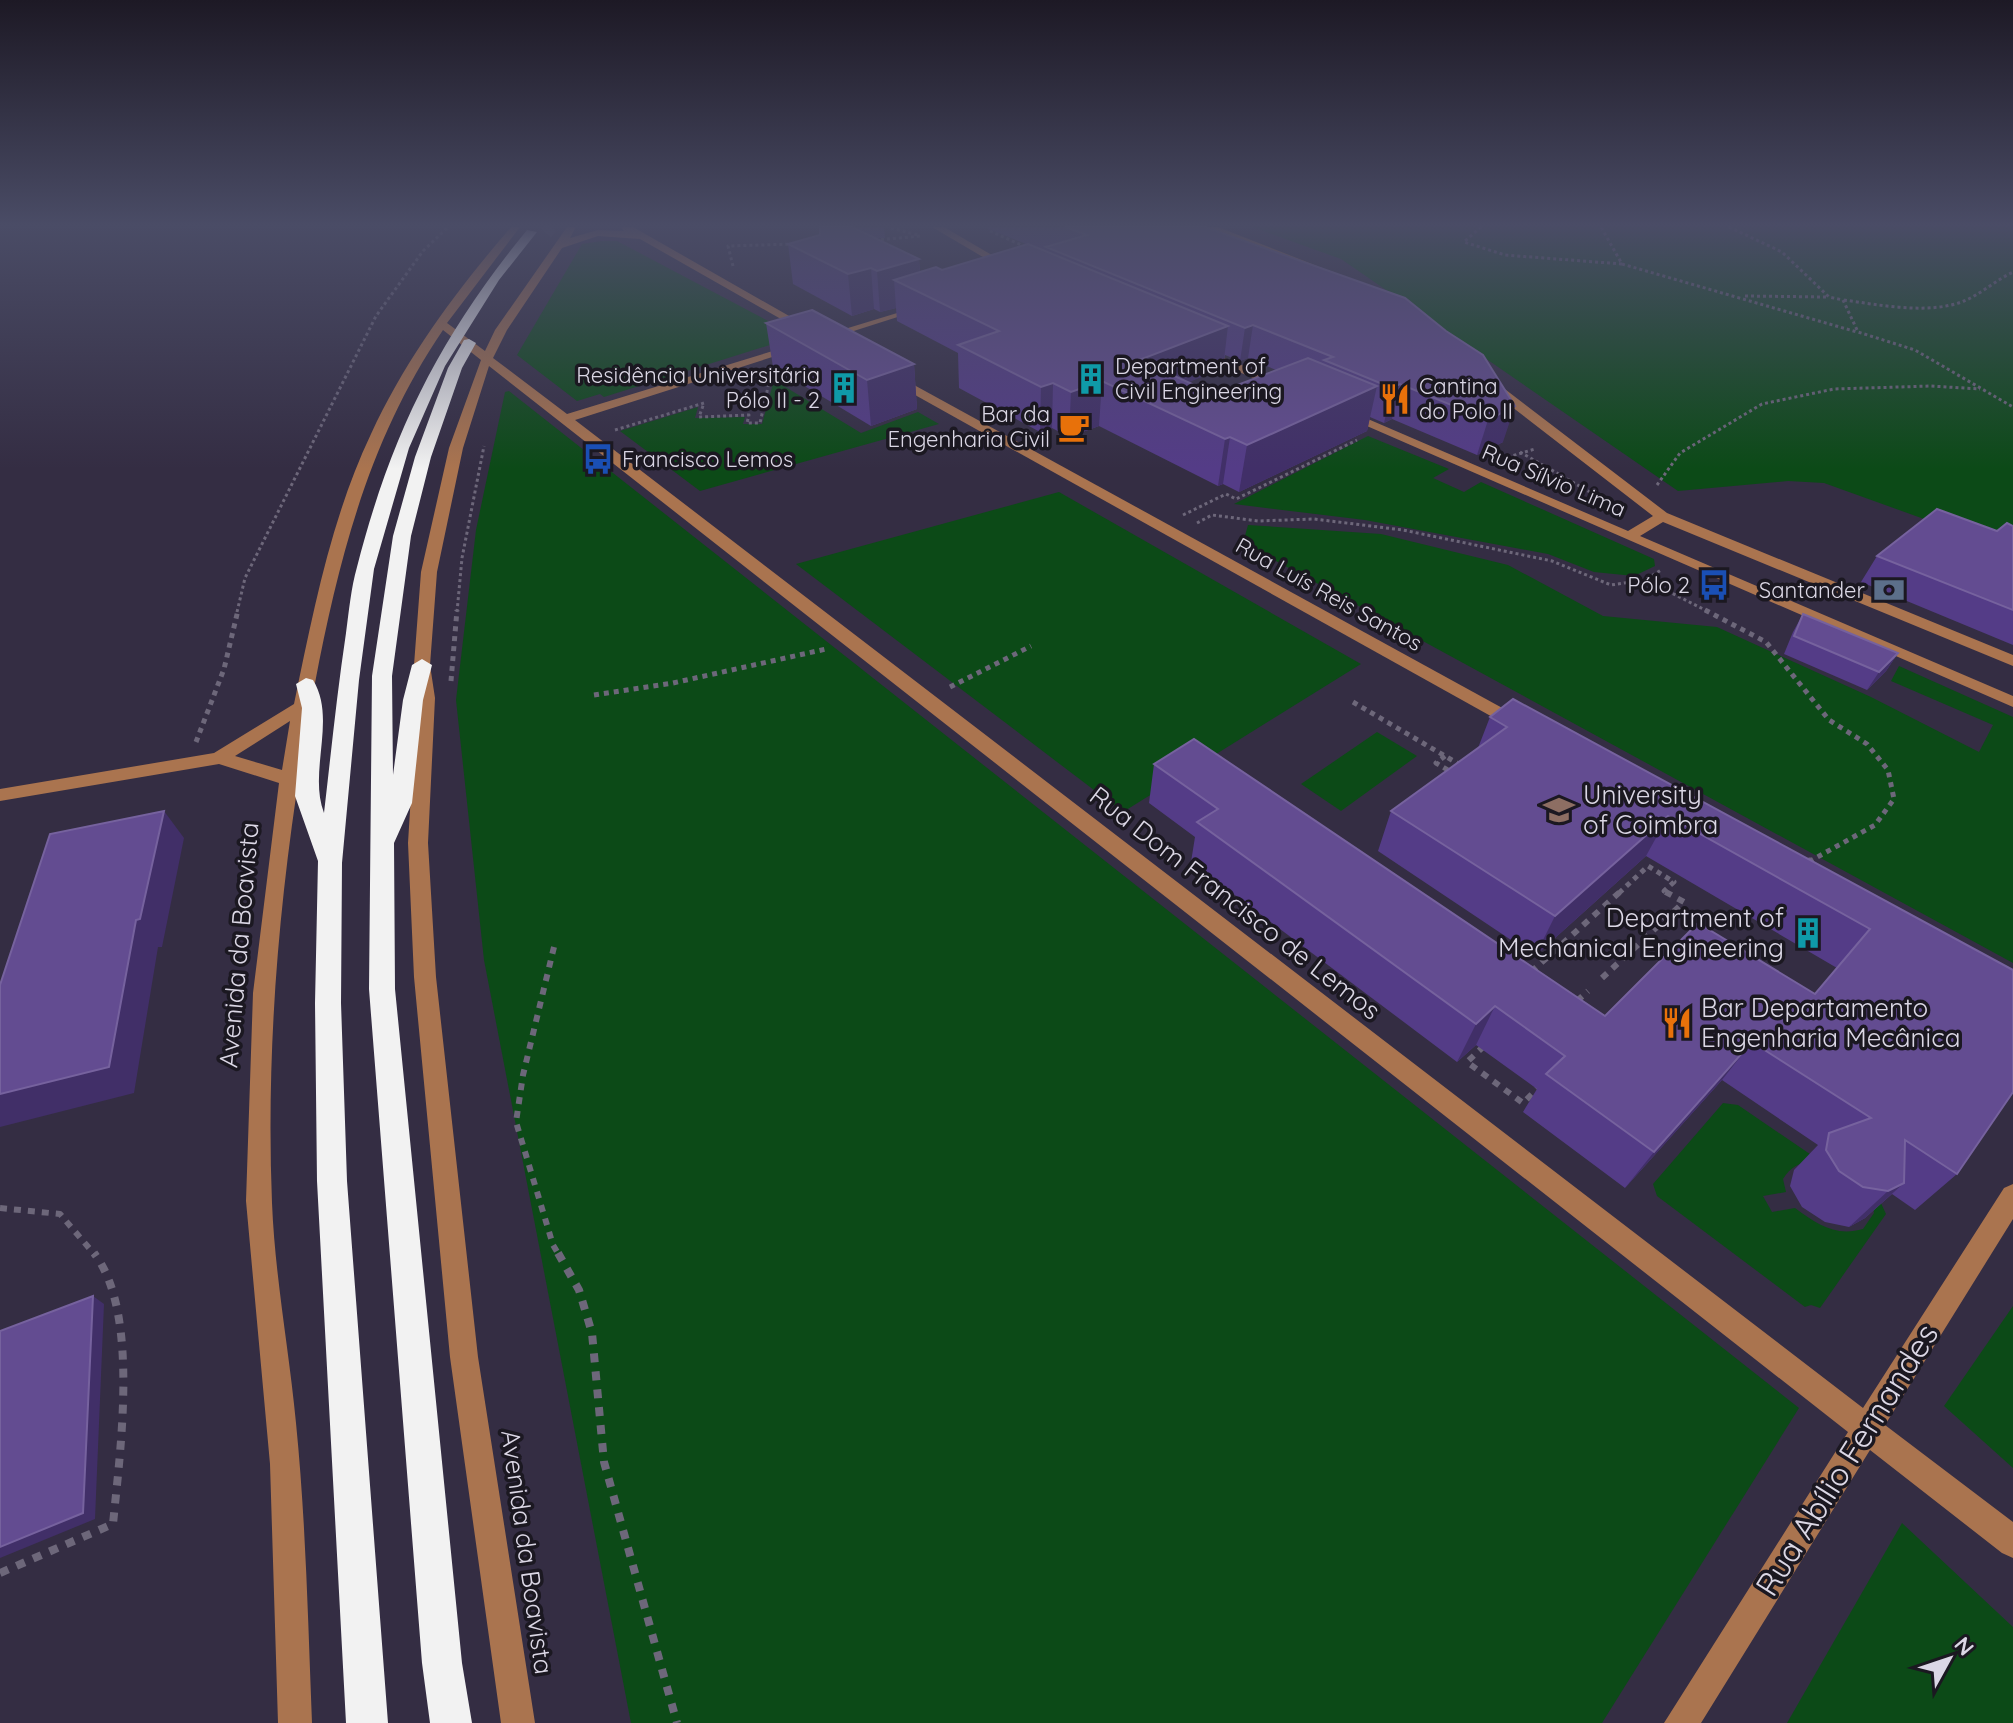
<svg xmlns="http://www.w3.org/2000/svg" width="2013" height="1723" font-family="Quicksand,sans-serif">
<rect width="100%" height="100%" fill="#342d43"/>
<g fill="#0c4a17">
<path d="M1252,227h761v324l-189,-68 -36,-2 -110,10 -337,-232z"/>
<path d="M602,241h15l172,91 3,6 -188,59 -4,-3 -23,7 -60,-46 65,-111z"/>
<path d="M774,380l87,53 57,-21 21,12 -239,67 -80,-60 78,-24 -3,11 50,-1 -2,7h19z"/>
<path d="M509,391l1290,1017 -197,315h-971l-147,-763 -28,-260 20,-170 29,-138z"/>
<path d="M1368,436l81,33 -16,9 31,14 17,-10 173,77 1,7 -21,10 -40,-4 -46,-18 -183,-34 -131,-16z"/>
<path d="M1059,492l302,172 -238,148 -327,-248z"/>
<path d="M1248,525l133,9 127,31 95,51 114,11 154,70 108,55 14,-27 -102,-44 8,-15 114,51v246l-770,-420z"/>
<path d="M1377,732l40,24 -76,55 -40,-27z"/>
<path d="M1723,1103l15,2 88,60c-19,-5 -32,-3 -43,14l3,13 -23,4 9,16 23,-4c22,16 40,29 68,21l11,-16 -2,-11 8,-1 6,13 -66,94 -9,-3 -6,2 -148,-111 -4,-12z"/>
<path d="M2013,1306v162l-69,-62z"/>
<path d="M1902,1523l111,104v96h-226z"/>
</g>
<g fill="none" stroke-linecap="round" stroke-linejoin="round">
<path stroke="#4d465b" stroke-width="13" stroke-dasharray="13 6" stroke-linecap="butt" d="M546,233l5,-6"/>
<g stroke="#6d677a" stroke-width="3" stroke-dasharray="3 3" stroke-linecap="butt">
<path d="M1481,227l-17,15 41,13 117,9 -21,-37"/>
<path d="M1729,227l53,25 47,45 14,3 15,32 57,18 98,57"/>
<path d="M891,228l27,7"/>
<path d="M990,231l38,17"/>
<path d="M875,240l46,-4"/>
<path d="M1622,264l235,68"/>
<path d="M733,266l-5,-20 65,-2"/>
<path d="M1745,296l82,1"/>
<path d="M1844,300c36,5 85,15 120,1 17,-7 32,-21 49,-29"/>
<path d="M615,430l89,-27 -5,14 50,-2 -2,8h13l10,-45 -4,-2"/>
<path d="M1520,452l75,43"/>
<path d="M1502,459l33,-10"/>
<path d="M1657,485l23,-32 82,-49 72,-15 97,-3 49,3"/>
<path d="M1183,515l43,-21 10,5 121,-59"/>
<path d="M1197,523l15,-8 46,6 56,-2 89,11 149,31 59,24 34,-5 16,-10"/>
<path d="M1646,580l63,32"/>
<path d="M237,612l8,-34 131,-262 47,-65 25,-24"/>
<path d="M457,612l5,-54 22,-112"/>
</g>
<g stroke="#6d677a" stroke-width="5" stroke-dasharray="5 5" stroke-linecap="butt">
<path d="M1705,610l61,32 63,78 38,24 21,26 6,29 -19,26 -63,35h-6"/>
<path d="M451,681l6,-71"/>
<path d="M950,687l81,-41"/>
<path d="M594,695l79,-12 153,-34"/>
<path d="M1353,702l109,64"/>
<path d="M196,742l28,-73 14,-59"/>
<path d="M1445,756l-9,7 17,10"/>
<path d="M1619,893l29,-27 26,16 -10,9 3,2"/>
</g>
<g stroke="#6d677a" stroke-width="6" stroke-dasharray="7 7" stroke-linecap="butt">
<path d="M554,947l-31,128 -7,47 37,123 6,10"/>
<path d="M1531,972l90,-81"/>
<path d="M1602,978l82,-76 -20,-11"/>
<path d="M1577,1001l11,-10"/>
<path d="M1484,1046l-17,16 56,41 18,-18"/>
<path d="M0,1208l60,6 35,41"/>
</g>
<g stroke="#6d677a" stroke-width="8" stroke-dasharray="9 9" stroke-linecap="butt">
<path d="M558,1253l21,37 13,43 12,129 73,261"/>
<path d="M0,1573l113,-49c7,-73 27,-211 -19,-271"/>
</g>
<g fill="#aa744f" fill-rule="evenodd">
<path d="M511,227h9l-73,96 38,28 10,-21 72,-103h9l-6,11 28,-8 26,1 -3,-4h12l179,102 -10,2 -162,-92 -42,-3 -36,12 -55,82 -14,28 74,56 340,-104v4l-332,106 1288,988 141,-220 9,-4v35l-128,206 128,97v36l-11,-5 -132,-103 -169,273h-37l184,-291 -1359,-1066 -26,82 -26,124 -7,93 5,33 -7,145 8,134 42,380 57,366h-34l-51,-366 -36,-380 -6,-134 9,-145 -3,-33 7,-93 28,-124 32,-88 -38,-30c-73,107 -104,227 -128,353 -32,171 -50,346 -43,520 3,74 17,146 24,220 10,100 12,200 16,300h-34l-8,-259 -24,-263 7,-208 26,-210 -60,-19 -219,37v-12l214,-36 80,-49c19,-91 37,-186 77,-270 35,-76 85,-143 140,-207zM290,721l-8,49 -47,-14z"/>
<path d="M932,227h12l70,41 -9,2z"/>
<path d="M1204,227h14l122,48 -9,2z"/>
<path d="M1200,348l88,36 2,3 -10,3 -84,-37v-4z"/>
<path d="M894,374l632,347 3,4 -9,6 -6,-2 -624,-348v-6z"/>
<path d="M1485,380h8l174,133 346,142v11l-350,-144 -23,14 373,160v11l-676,-294 10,-3 281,121 25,-15 -168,-130z"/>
</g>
<g fill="#f2f2f2" fill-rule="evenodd">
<path d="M527,230l10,2 -38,48 -54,86 -36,82 -35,121 -15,111 -17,183 -1,140 6,178 41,542h-42l-29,-542 -2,-178 3,-142 -23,-65 7,-88 -6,-24 10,-6 7,2c24,39 -5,91 11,133 7,-60 13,-120 22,-180 3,-22 5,-45 11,-66 34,-133 83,-231 170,-337z"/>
<path d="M469,339l7,4 -14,25 -31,89 -20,79 -19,140 1,99 10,-75 9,-35 10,-6 10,6 -9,35 -11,103 -18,40 1,146 67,674 10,60h-42l-8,-60 -53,-674 3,-313 21,-140 22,-79 33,-89 16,-28z"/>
</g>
</g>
<g fill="#543c87" fill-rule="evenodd">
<path d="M820,227h64l1,11h-10l44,21 1,13 22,-2 104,-18 -62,-25h221l200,71 98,144 -26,13 -85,-36 -8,4 -14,-6 -3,14 -128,61 -16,-8 -5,2 -119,-60 -30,11 -17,-9 -12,4 -81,-44 -1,-35 -61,-32 -1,-13 -16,4 -6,-3 -22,7 -59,-32 -5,-40 32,-9zM1225,355l15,6 8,-3 28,12 -62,24 -26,-12 35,-14z"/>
<path d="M766,323l148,41 3,45 -46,17 -98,-59z"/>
<path d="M2013,526v119l-152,-63 16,-26 120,-25z"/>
<path d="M1803,614l95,39 -12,18 -19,19 -83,-36 9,-22z"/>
<path d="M1490,717l523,253 -56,204 -42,36 -23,-16 -27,24 -16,9 -24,-5 -23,-15 -12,-21 4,-16 24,-25 -96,-65 -97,108 -102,-76 14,-23 -61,-44 -19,17 -266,-200 4,-25 -46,-34 5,-39 451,252 210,-22 22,-26 -191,-112 -111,100 -157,-105 13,-40 87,-63z"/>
</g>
<g fill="#412f68">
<path d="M919,259l2,34 -27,-13 2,28 -16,4 -3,-41z"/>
<path d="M871,268l3,41 -22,7 -4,-42z"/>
<path d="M1253,325l-5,33 -8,3 5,-33z"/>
<path d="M1228,326l-5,42 -79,33 -5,-41z"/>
<path d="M914,364l3,45 -46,17 -4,-46z"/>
<path d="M1102,381l-3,45 -30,11 2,-45z"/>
<path d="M1053,383l-1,45 -12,4 1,-45z"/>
<path d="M1400,384l-8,35 -8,4 8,-35z"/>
<path d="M1377,386l-10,45 -128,61 8,-47z"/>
<path d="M1515,406l-12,36 -26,13 11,-35z"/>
<path d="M1230,437l-7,47 -5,2 7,-47z"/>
<path d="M1898,653l-12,18 -19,19 12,-18z"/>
<path d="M164,811l20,27 -22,109h-4l-24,146 -134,34v-33l136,-174z"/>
<path d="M1668,816l-22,40 -111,100 20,-40z"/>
<path d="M1495,1006l-19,39 -19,17 19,-38z"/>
<path d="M1752,1042l-30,38 -97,108 29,-36z"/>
<path d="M1904,1183l-39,35 -16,9 39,-36z"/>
<path d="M93,1296l11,8 -9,215 -95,39v-11z"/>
</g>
<g fill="#634c91" stroke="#76629e" stroke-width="2">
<path d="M820,227h32l67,32 -42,12 -6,-3 -23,6 -60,-30 32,-9z"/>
<path d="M1065,227h140l200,71 41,33 37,24 32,51 -27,14 -88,-36 -8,4 -68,-28 9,-3 -80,-32 -8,3 -199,-81 41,-12z"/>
<path d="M1028,244l200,82 -89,34 75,34 94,-36 69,28 -130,59 -17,-8 -5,2 -123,-58 -31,11 -18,-9 -12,4 -83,-42 41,-14 -105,-51 42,-13 6,3z"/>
<path d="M812,310l102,54 -47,16 -101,-57z"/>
<path d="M1937,509l60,22 10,-8 6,3v84l-136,-54z"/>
<path d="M1803,614l95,39 -19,19 -85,-36z"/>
<path d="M1513,699l500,271v122l-56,82 -52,-34 -1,43 -16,8 -25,-4 -24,-16 -13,-21 3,-17 42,-15 -119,-76 -98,110 -108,-78 19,-18 -70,-50 -19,18 -279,-202 21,-13 -64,-45 40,-25 411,277 93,-93 117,71 55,-65 -202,-113 -113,100 -164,-105 116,-84 -17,-10z"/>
<path d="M164,811l-24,108 -4,1 -27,147 -109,27v-109l50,-151z"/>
<path d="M93,1296l-10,217 -83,34v-216z"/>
</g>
<linearGradient id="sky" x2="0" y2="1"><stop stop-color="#1d1925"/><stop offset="0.48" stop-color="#4a4c66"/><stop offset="1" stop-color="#4a4c66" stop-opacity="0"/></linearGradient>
<rect width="2013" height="469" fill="url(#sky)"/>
<defs>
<symbol id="building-bare" viewBox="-9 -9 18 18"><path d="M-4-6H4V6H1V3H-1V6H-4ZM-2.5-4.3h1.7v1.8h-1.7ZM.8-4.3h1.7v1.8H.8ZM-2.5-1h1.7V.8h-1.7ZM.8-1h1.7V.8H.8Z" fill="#0f9aa8" stroke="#1b1821" stroke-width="2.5" paint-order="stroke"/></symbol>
<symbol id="restaurant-bare" viewBox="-9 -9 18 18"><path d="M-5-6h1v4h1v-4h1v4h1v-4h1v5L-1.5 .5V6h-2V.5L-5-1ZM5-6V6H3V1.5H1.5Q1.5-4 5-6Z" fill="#e8710a" stroke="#1b1821" stroke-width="2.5" paint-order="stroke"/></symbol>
<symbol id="cafe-bare" viewBox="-9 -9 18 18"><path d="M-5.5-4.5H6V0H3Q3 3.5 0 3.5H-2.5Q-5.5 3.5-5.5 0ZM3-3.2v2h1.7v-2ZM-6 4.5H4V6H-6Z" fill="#e8710a" stroke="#1b1821" stroke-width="2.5" paint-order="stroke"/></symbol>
<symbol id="bus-bare" viewBox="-9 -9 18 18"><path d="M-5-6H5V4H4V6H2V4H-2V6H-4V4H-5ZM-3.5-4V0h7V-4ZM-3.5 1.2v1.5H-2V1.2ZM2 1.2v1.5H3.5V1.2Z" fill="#1a4fb4" stroke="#1b1821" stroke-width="2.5" paint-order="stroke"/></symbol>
<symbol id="bank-bare" viewBox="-9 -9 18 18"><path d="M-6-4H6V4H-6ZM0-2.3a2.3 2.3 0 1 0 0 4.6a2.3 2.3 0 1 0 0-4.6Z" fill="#5c6f8a" stroke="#1b1821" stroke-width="2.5" paint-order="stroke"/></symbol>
<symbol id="university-bare" viewBox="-9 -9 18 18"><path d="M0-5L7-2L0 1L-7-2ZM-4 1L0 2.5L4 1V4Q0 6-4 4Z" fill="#8d6e63" stroke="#1b1821" stroke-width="2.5" paint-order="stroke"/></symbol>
</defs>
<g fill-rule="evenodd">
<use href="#building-bare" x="1069" y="357" width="44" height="44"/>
<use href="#building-bare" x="822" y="366" width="44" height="44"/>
<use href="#restaurant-bare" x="1373" y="377" width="44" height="44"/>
<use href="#cafe-bare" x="1052" y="405" width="44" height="44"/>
<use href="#bus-bare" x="576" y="437" width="44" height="44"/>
<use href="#bus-bare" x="1692" y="563" width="44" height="44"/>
<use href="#bank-bare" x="1867" y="568" width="44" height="44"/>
<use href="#university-bare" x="1537" y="788" width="44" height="44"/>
<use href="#building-bare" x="1786" y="911" width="44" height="44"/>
<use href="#restaurant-bare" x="1655" y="1001" width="44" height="44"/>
</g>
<g text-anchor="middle" stroke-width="7" stroke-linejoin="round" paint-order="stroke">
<g font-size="22" fill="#dbd7e5" stroke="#1b1821" text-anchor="end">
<text x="1115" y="374" text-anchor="start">Department of<tspan x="1115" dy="25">Civil Engineering</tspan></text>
<text x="820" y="383">Residência Universitária<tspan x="820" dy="25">Pólo II - 2</tspan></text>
<text x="1419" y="394" text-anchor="start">Cantina<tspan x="1419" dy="25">do Polo II</tspan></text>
<text x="1050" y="422">Bar da<tspan x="1050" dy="25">Engenharia Civil</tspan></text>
<text x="622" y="467" text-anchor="start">Francisco Lemos</text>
<text x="1690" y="593">Pólo 2</text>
<text x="1865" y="598">Santander</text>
</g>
<g font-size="22" fill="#dbd7e5" stroke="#1b1821">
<text transform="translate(1554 480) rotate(23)" y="8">Rua Sílvio Lima</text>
<text transform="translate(1329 594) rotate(29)" y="8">Rua Luís Reis Santos</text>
</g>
<g font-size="26" fill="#dbd7e5" stroke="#1b1821" text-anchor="start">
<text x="1583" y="804">University<tspan x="1583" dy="30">of Coimbra</tspan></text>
<text x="1784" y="927" text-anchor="end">Department of<tspan x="1784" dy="30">Mechanical Engineering</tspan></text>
<text x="1701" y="1017">Bar Departamento<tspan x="1701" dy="30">Engenharia Mecânica</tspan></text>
</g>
<g font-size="26" fill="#dbd7e5" stroke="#1b1821">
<text transform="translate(1235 903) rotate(38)" y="9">Rua Dom Francisco de Lemos</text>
<text transform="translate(239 945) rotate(-85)" y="9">Avenida da Boavista</text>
<text transform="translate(527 1552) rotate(82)" y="9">Avenida da Boavista</text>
</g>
<g font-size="32" fill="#dbd7e5" stroke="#1b1821">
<text transform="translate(1847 1460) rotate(-58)" y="11">Rua Abílio Fernandes</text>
</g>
</g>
<g transform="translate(1949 1659) rotate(50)" stroke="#1b1821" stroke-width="6" paint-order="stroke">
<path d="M0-6L14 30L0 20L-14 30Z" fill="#dbd7e5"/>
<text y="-12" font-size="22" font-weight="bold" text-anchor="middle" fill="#dbd7e5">N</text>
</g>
</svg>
